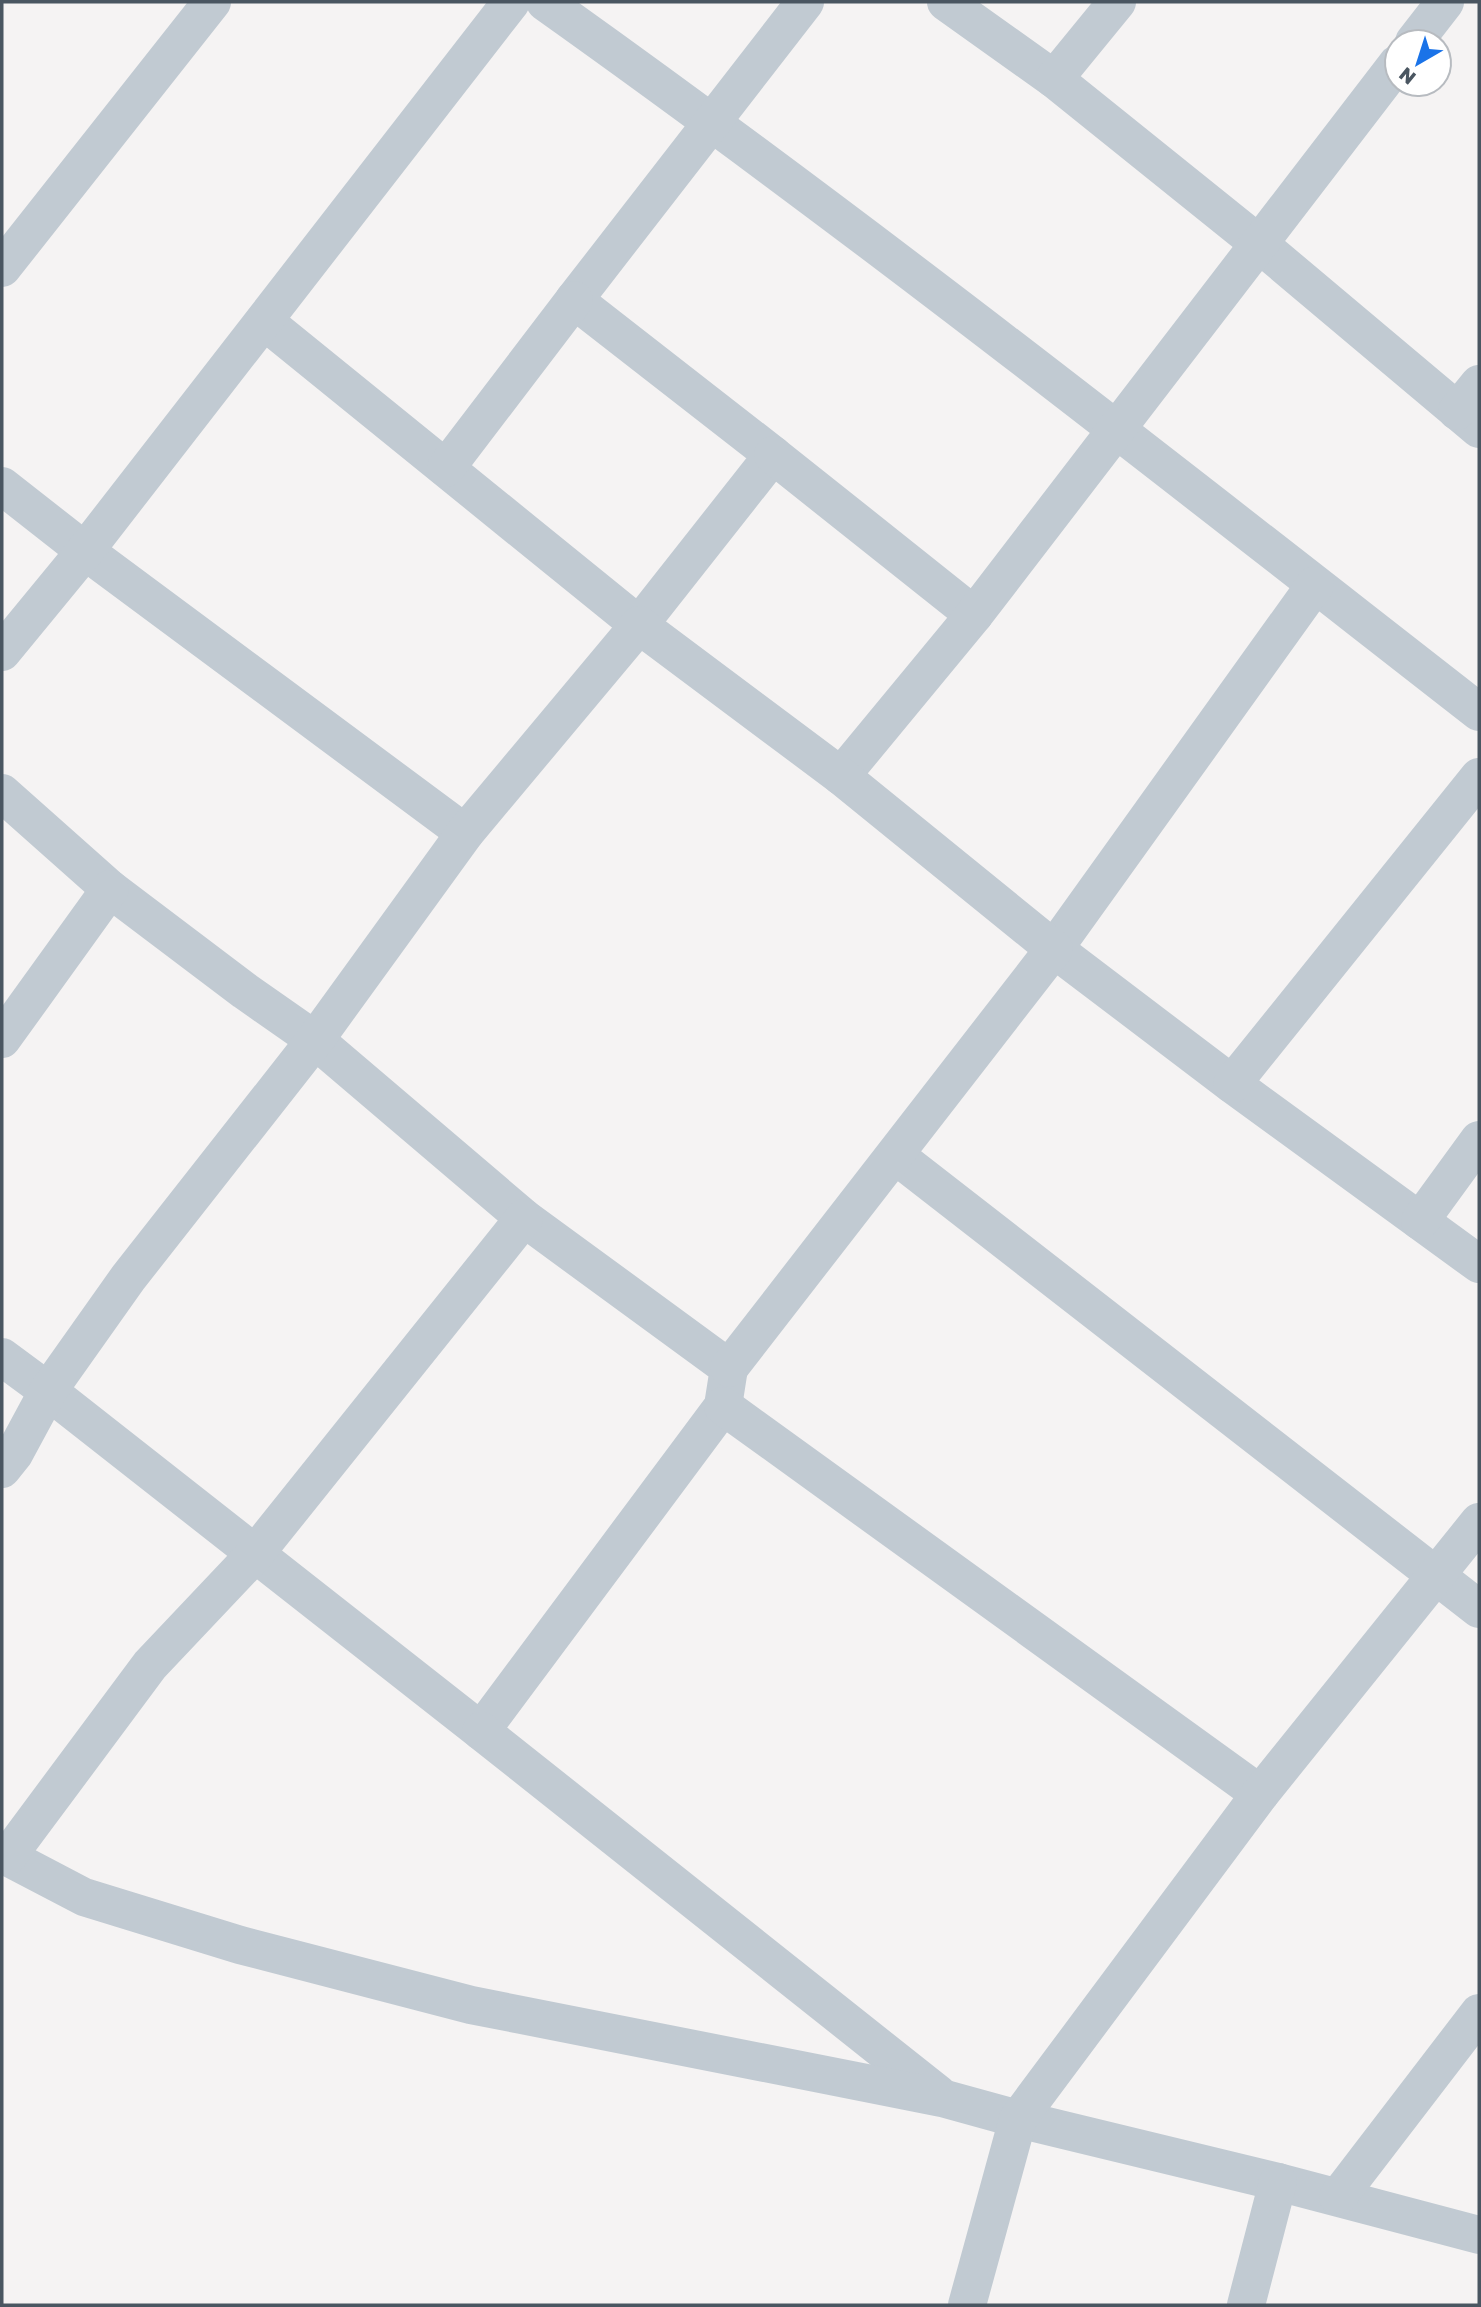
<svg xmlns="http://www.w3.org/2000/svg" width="1481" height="2307" font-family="'Golos Text',sans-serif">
<rect width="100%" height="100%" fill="#f5f3f3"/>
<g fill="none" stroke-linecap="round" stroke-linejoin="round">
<g stroke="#c1cad2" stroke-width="38">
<path d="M545,2c319,227 626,470 934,710"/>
<path d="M946,2l108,77"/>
<path d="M1117,2l-63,77 204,164 221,186"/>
<path d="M1414,42l31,-40"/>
<path d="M2,268l210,-266"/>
<path d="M264,321l375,304 134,-170 -199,-155 231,-298"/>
<path d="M1457,411l22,-27"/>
<path d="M773,455l201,160"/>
<path d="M446,468l128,-168"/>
<path d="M2,486l83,65 380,282"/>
<path d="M1315,585l-261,364 178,135 247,180"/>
<path d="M2,652l83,-101 426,-549"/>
<path d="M841,776l133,-161 423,-551"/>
<path d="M2,793l108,96 135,102 70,49 209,178 205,150 -6,38 -242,325 -433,-340 -46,-34"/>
<path d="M2,1039l108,-150"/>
<path d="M1232,1084l247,-307"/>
<path d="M895,1155l584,454"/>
<path d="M1420,1221l59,-81"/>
<path d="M723,1406l537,388"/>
<path d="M2,1469l12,-15 34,-63 80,-113 187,-238 150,-207 174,-208 202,151 213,173 -325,419"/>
<path d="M481,1731l457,363"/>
<path d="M2,1854l82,43 156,48 231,60 471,93 76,21 260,63 201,53"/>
<path d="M8,1856l142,-191 105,-111 269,-336"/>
<path d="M1338,2197l141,-184"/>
<path d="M967,2305l51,-186 242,-325 219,-272"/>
<path d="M1246,2305l32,-123"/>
</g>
</g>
<rect width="1481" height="2307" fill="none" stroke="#4a5661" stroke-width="7"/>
<g transform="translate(1418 63) rotate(219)"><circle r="33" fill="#ffffff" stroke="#b7bbc0" stroke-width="2"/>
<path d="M0-5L12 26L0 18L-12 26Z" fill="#1a73e8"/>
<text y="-10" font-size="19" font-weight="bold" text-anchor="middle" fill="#4a5661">N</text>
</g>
</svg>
